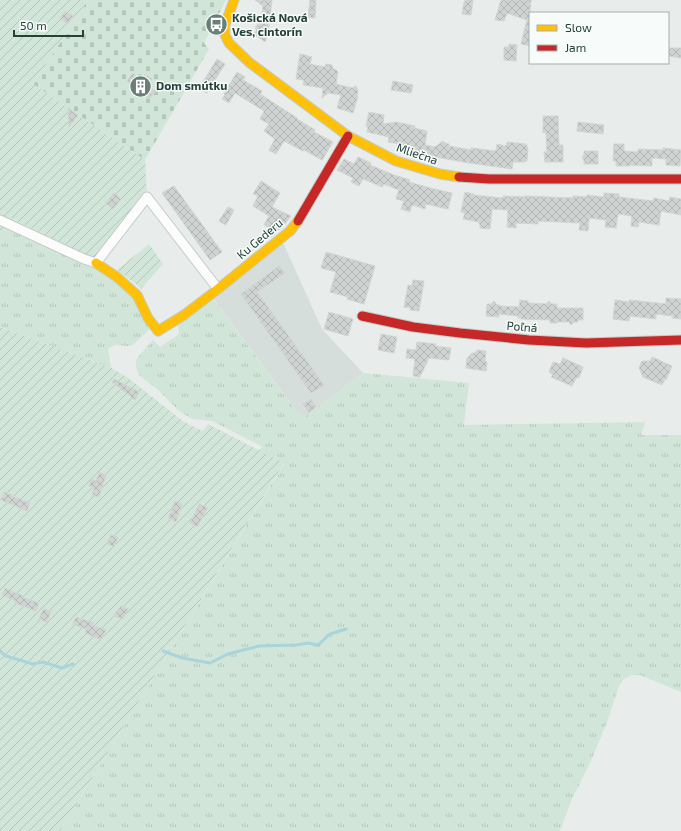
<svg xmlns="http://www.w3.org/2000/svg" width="681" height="831" font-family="'Exo 2',sans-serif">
<defs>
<pattern id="grass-tufts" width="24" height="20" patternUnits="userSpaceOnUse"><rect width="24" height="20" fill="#d1e6d8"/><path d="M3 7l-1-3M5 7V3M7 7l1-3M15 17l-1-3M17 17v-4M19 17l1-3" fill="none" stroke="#b3c6ba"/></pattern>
<pattern id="cemetery-stones" width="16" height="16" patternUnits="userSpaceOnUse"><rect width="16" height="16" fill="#d1e6d8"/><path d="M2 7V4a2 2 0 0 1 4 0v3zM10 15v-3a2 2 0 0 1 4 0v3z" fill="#b3c6ba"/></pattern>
<pattern id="garden-furrows" width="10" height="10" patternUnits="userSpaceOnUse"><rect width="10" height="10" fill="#d1e6d8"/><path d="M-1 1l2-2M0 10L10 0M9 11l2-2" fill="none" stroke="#b3c6ba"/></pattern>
<pattern id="building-cross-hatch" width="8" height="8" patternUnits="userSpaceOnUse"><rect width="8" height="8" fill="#cfd4d2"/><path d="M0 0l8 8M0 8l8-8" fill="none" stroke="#b2b7b5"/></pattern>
</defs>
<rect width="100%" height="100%" fill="#e8edeb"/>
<path fill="#d6dedb" d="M281,238l41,91 41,44 -61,46 -91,-124z"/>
<g fill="url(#grass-tufts)">
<path d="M5,225l86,40 38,25 20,34v6l-16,15 -5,1 -12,-1 -8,3 3,20 -111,-41v-94z"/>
<path d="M212,297l90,122 61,-46 106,10 -5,42 181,-3 -4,13h40v257l-41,-17h-8l-8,4 -5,7 -12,36 -16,39 -19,38 -12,32h-500l224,-367 -26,-14 5,-3 -51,-26 -20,-2 -3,-2 -10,-6 -21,-21 -19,-15 -3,-8v-5l2,-5 15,-17 7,7 19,-13 -1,-9z"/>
</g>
<path fill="url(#cemetery-stones)" d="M88,0h138l-22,43 5,6 -64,111 -112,-76z"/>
<g fill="url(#garden-furrows)">
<path d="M0,0h88l-55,84 112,76 2,37 -51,66 -13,-10 -73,-35 -10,15z"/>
<path d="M149,244l14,20 -22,25 -5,-5 -19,-14z"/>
<path d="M0,327l111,41 16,9 57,45 19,9 5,-7 76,39 -224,368h-60z"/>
</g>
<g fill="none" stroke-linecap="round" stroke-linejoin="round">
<g stroke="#a9d4db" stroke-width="3">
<path d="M0,651l6,5 27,8 10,-2 19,6 11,-4"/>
<path d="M163,651l19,7 28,5 18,-9 31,-8 37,-1 12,-2 10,2 12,-11 16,-5"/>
</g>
</g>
<g fill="url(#building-cross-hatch)" stroke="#d1d6d4">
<path d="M255,0h17l-4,34 -3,8 -11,-8 3,-4 -2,-2 6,-8 2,-14z"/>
<path d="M310,0h6l-1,18 -7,-1z"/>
<path d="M465,0h8l-2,15 -9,-1 2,-12h1z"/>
<path d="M501,0h31l-2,4 1,1 -1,4v37l-9,-2 6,-24 -20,-7 -3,8 -9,-1z"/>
<path d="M65,11l8,5 -5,8 -8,-6z"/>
<path d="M509,44l8,1 -1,16 -12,-1v-13h5z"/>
<path d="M668,48h13v10l-13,-2z"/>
<path d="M300,54l12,3 -2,7 15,3 1,-3 6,1 1,4h2l3,3 -2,12 16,4 4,-2 2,5 -1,5h1l-5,17 -16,-5 4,-13 -13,-2 -6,5 1,-10 -20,-3 1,-5 -8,-1z"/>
<path d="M217,59l8,5 -18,29 -6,-3 3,-7 -1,-1z"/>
<path d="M237,72l8,5 -2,3 19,11 -2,3 37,24v1l18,11 -1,2 19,10 -11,18 -18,-10 -1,1 -19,-10 -8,13 -7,-4 6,-11 -11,-8 5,-7 -9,-5 4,-8 -29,-18 -6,10 -7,-4 3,-4 -1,-1z"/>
<path d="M133,73l8,7 4,-6 7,5 -5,6 8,7 -6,7 -8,-6 -1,1 -13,-13z"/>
<path d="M393,81l20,4 -2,8 -20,-3z"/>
<path d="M68,108l10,7 -9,12z"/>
<path d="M369,112l15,3 -1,9 13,-2 19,4 -1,2 13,3 -2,14 10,2 8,-6 2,2 4,1v2l22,4v-2l25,3 1,-7 9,2 1,-4 19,2 2,4 -1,13h-1l-1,1h-12l-1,7 -43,-6 -39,-7v-1l-20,-5 1,-4 -23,-4 1,-5 -22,-5 1,-5 -2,-1z"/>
<path d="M543,116h15l1,29h4v17h-18l-1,-10h3l-1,-19h-3z"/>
<path d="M578,122l26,3 -1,9 -26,-3z"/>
<path d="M614,144h10v7l14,1v-3l25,1v-2l18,2 -1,16 -14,-1v-6l-14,-1v8l-22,-1v1h-14v-5h-3z"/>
<path d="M584,151h14v13h-14v-4l-2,-2 2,-3z"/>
<path d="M358,157l13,6 -1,2 24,10 16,5 -1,2 21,6 22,5 -4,16 -22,-5 -1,5 -13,-4 -2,7 -9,-3 3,-8 -8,-2 3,-9 -15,-6 -2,3 -19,-8 -4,7 -8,-4 2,-4 -16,-8 7,-11 10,5z"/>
<path d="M261,181l19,12 -8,14 19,9 -7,9 -7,6 -13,-6 5,-9 -16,-10 5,-10 -5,-2z"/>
<path d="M174,186l48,66 -12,8 -48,-67z"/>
<path d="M465,192l9,2 -1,1 30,3v-2l22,1v-1l48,2v-2l14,1v-2l17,2v-4l15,1v3l34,4 1,-3 15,3 1,-4 11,2v16l-20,-4 -2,14 -20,-3 -1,5 -7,-1 1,-10 -14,-2 -2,14 -11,-1 1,-7 -17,-2 -1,13 -9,-1 1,-7 -42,-2v3l-22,-1v5l-9,-1 1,-17 -16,-1 -2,20 -10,-1v-4h-1v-2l-16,-3 2,-6 -4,-1z"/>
<path d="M114,193l7,6 -8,10 -7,-6z"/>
<path d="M228,207l6,3 -8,15 -7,-4z"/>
<path d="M326,252l49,14 -11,38 -17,-5 1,-2 -18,-5 6,-20 -15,-4z"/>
<path d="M279,266l6,7 -28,19 67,93 -13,8 -70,-99z"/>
<path d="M413,280l11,1 -5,30 -9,-1 1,-2 -7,-1 4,-22 4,1z"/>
<path d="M666,298l15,1v20l-9,-1 1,-2 -17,-2v5l-26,-3 -1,5 -16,-2 2,-19 14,2v-2l37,4z"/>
<path d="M520,300l8,1v2l18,1 3,-3 3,3h5v4h26v12h-5v2h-4l-3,3 -2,-3h-12v1h-7v-3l-29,-1v-1h-3v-2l-19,-2v3l-13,-1 1,-12h4l3,-3 3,4h3v1l19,1z"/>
<path d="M329,312l24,7 -5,17 -24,-7z"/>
<path d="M381,334l16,3 -3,16 -16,-3z"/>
<path d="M417,342l19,2 -1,2 16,2 -2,12 -20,-2 -9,19 -7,-1 2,-17 -9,-1 1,-9 9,1z"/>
<path d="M477,350l9,1 -1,10 2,1 -1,9 -20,-3 1,-10 4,-4 5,-2z"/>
<path d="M652,357l20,9 -6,14 -1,-1 -3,6 -19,-8 -4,-9 3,-7h8z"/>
<path d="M563,358l20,9 -4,11 -2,-1 -5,9 -21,-9 2,-2 -4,-3 4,-10 7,2z"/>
<path d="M114,379l25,13 -4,8 -23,-18z"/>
<path d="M311,399l5,8 -7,6 -6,-9z"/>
<path d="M99,472l7,3 -7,22 -7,-2 2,-7 -5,-2 2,-7 5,2z"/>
<path d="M4,492l8,3v1l18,7 -3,8 -26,-11z"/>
<path d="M175,501l7,3 -6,18 -8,-4z"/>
<path d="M199,504l9,4 -11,19 -7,-4z"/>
<path d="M111,535l7,2 -4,10 -7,-3z"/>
<path d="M5,588l18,8 -1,1 17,6 -3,8 -21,-8 1,-2 -14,-6z"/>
<path d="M121,606l7,3 -5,10 -10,-3z"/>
<path d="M43,609l8,2 -4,11 -8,-3z"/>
<path d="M76,617l18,6 -1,2 13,5 -5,10 -16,-7 1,-4 -13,-5z"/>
</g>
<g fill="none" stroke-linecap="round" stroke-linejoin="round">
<defs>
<path id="street" d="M0,220l84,39 12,4 51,-66 71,92"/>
<g id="slow">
<path d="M234,0l-9,25v10l4,8 21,20 98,73 48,25 44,13 19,3"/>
<path d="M96,263l21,14 20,18 11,23 10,13 26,-16 34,-26 72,-58 8,-10"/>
</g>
<g id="jam">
<path d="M459,177l30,2h192"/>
<path d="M298,221l50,-85"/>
<path d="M362,316l51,11 47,6 69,7 57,3 95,-3"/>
</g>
</defs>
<use href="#street" stroke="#c5cac8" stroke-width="11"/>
<use href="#slow" stroke="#c3cbc8" stroke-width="11"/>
<use href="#jam" stroke="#c3cbc8" stroke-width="11"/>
<use href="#street" stroke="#fcfcfc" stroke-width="9"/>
<use href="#slow" stroke="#ffc107" stroke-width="9"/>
<use href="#jam" stroke="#c62828" stroke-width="9"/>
</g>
<defs>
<symbol id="bus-disc" viewBox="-11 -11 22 22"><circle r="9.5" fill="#697e78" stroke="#f7fbf9"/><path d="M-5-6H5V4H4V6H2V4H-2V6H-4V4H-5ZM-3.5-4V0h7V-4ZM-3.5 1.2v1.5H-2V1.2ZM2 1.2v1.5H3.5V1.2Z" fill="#fff"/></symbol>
<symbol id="building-disc" viewBox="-11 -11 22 22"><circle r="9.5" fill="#697e78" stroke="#f7fbf9"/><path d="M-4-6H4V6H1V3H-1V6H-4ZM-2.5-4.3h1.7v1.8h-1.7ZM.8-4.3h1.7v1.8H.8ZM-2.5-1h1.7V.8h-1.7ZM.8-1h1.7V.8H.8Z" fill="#fff"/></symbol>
</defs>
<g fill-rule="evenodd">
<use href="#bus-disc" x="204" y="12" width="25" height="25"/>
<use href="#building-disc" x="128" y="74" width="25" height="25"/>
</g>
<g text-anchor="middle" stroke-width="3" stroke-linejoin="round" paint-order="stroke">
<g font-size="12" font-weight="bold" fill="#24423a" stroke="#f7fbf9" text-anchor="start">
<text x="232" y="22">Košická Nová<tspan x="232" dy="14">Ves, cintorín</tspan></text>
<text x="156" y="90">Dom smútku</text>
</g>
<g font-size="12" fill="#24423a" stroke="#f7fbf9">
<text transform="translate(417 154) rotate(19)" y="4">Mliečna</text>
<text transform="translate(260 239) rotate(-40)" y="4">Ku Gederu</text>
<text transform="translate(522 327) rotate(5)" y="4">Poľná</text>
</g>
</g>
<rect x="529" y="12" width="140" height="52" fill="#f7fbf9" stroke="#a3b1ad"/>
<rect x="537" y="25" width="20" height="6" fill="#ffc107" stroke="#a3b1ad"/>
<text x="565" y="32" font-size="12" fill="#24423a">Slow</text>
<rect x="537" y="45" width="20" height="6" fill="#c62828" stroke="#a3b1ad"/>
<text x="565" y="52" font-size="12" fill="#24423a">Jam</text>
<path d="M14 30v6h69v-6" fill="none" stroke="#24423a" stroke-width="2"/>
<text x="20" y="30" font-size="12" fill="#24423a" stroke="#f7fbf9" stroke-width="3" paint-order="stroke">50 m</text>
</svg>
